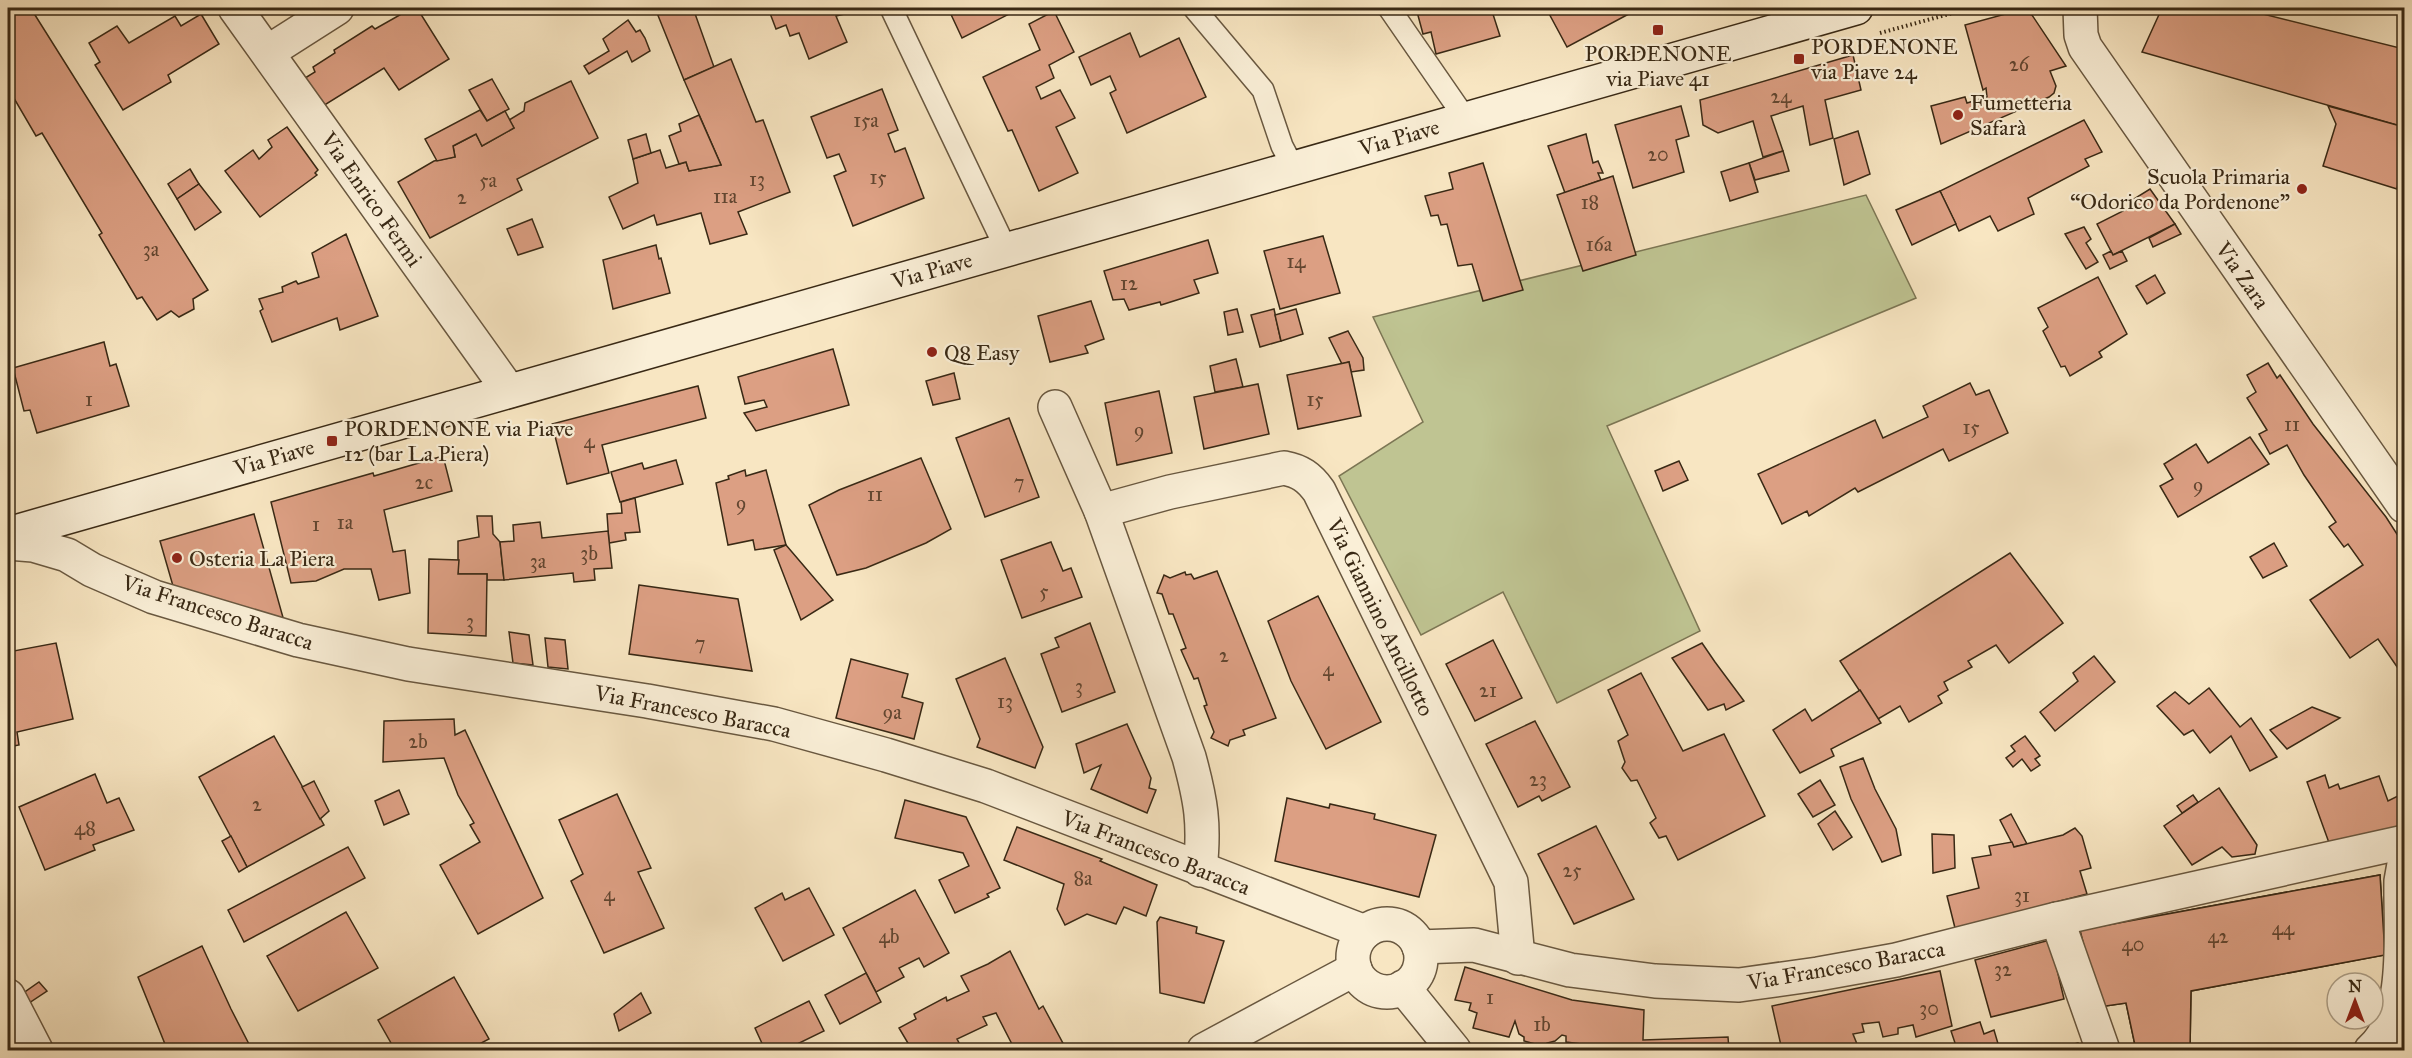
<svg xmlns="http://www.w3.org/2000/svg" width="2412" height="1058" font-family="'IM FELL Great Primer',serif">
<rect width="100%" height="100%" fill="#f8e6c2"/>
<filter id="stains"><feTurbulence type="fractalNoise" baseFrequency=".00333" numOctaves="4"/><feColorMatrix values="0 0 0 0 .2 0 0 0 0 .09 0 0 0 0 .02 0 0 0 .5 -.17"/></filter>
<radialGradient id="worn" r=".72"><stop offset=".6" stop-color="#630" stop-opacity="0"/><stop offset="1" stop-color="#630" stop-opacity=".3"/></radialGradient>
<path fill="#bfc492" stroke="#7c7654" stroke-width="1.5" d="M1866,195l50,103 -309,128 93,205 -143,72 -54,-111 -82,43 -82,-159 84,-54 -50,-105z"/>
<g fill="#dc9f83" stroke="#392915" stroke-width="1.5" fill-rule="evenodd">
<path d="M9,8h21l5,7 173,275 -15,9 1,10 -15,8 -8,-6 -14,9 -15,-23 -5,2 -38,-64 3,-2 -60,-100 -6,3 -28,-48v-79z"/>
<path d="M412,8h5l32,51 -50,31 -15,-22 -61,38 -18,-28 10,-6 -2,-5 22,-14 -1,-3 38,-24 3,3z"/>
<path d="M655,8h38l21,59 -30,13z"/>
<path d="M768,8h79l2,5 -13,3 11,26 -38,17 -10,-26 -9,3 -4,-11 -10,4z"/>
<path d="M948,8h85l-9,4 -3,-4 -59,30z"/>
<path d="M1416,8h75l9,28 -64,18 -5,-22 -8,2z"/>
<path d="M1546,8h94l-73,39z"/>
<path d="M2162,8h77l165,41v78l-262,-75z"/>
<path d="M2020,10l12,5 34,51 -16,5 6,15 -2,7 -5,4 -108,47 -10,-38 34,-9 2,6 20,-6 -1,-9 -3,2 -18,-65z"/>
<path d="M1054,11l20,41 -25,13 5,13 -18,9 5,12 19,-9 15,28 -19,9 22,46 -39,18 -27,-61 -4,1 -25,-54 57,-27 -11,-26z"/>
<path d="M201,14l18,30 -51,31 3,7 -48,28 -28,-45 5,-3 -11,-19 28,-17 12,17 46,-27 6,10z"/>
<path d="M628,20l8,12 4,-2 5,8 5,13 -18,11 -5,-11 -38,23 -5,-8 25,-15 -6,-12z"/>
<path d="M1130,33l10,24 39,-19 27,59 -79,36 -17,-40 6,-3 -6,-14 -19,9 -12,-28z"/>
<path d="M1853,55l8,35 -36,10 8,38 -23,7 -7,-39 -32,10 12,35 -20,6 -10,-36 -35,12 -15,-8 -3,-25z"/>
<path d="M731,59l25,63 7,-2 27,72 -52,20 9,22 -37,10 -9,-31 -44,12 -3,-10 -31,14 -14,-32 29,-14 -5,-24 27,-9 6,18 20,-6 3,9 32,-6 -37,-85z"/>
<path d="M492,79l17,30 -22,12 -18,-31z"/>
<path d="M571,81l27,57 -81,41 5,11 -92,48 -32,-56 36,-21 21,-4 -2,-11 23,-12 6,12 32,-18 -5,-8 15,-9 1,-8z"/>
<path d="M882,89l16,41 -10,4 7,18 10,-4 19,50 -71,28 -19,-50 12,-5 -7,-17 -12,4 -16,-41z"/>
<path d="M1681,106l8,30 -13,4 8,32 -51,16 -18,-63z"/>
<path d="M2328,106l76,21v26l-7,36 -74,-23 13,-42z"/>
<path d="M480,110l7,11 18,-10 9,17 -32,18 -6,-12 -23,12 2,11 -18,4 -12,-22z"/>
<path d="M699,115l22,50 -32,6 -3,-9 -7,2 -10,-28 12,-5 -2,-7z"/>
<path d="M2084,120l18,32 -17,7 4,7 -61,32 6,16 -36,17 -8,-15 -31,15 -19,-40z"/>
<path d="M287,127l31,43 -3,3 2,2 -57,42 -35,-46 28,-21 6,9 13,-12 -4,-7z"/>
<path d="M1858,131l12,43 -26,11 -10,-46z"/>
<path d="M646,134l5,19 -18,6 -5,-19z"/>
<path d="M1586,134l7,29 5,-2 5,12h-5l3,7 -36,13 -17,-47z"/>
<path d="M1783,151l6,20 -34,9 -6,-17z"/>
<path d="M1483,163l40,127 -40,11 -11,-37 -14,2 -11,-42 -6,1 -3,-10 -7,1 -6,-20 28,-7 -4,-16z"/>
<path d="M1749,163l9,29 -28,9 -9,-29z"/>
<path d="M190,169l9,15 -22,15 -9,-15z"/>
<path d="M1613,176l23,79 -53,16 -26,-76z"/>
<path d="M199,184l22,28 -26,18 -18,-31z"/>
<path d="M2150,189l25,35 -62,31 -16,-31 34,-17 -2,-5z"/>
<path d="M1940,191l16,33 -44,21 -16,-35z"/>
<path d="M532,219l11,28 -25,8 -11,-26z"/>
<path d="M2175,224l6,10 -28,13 -4,-9z"/>
<path d="M2084,227l7,12 -5,4 12,19 -12,7 -21,-35z"/>
<path d="M346,234l32,82 -38,14 -3,-12 -65,24 -12,-31 3,-2 -4,-10 24,-7 -1,-5 14,-6 2,3 21,-7 -7,-24z"/>
<path d="M1323,236l17,57 -60,16 -16,-58z"/>
<path d="M1208,240l10,33 -24,7 5,13 -38,12 -1,-3 -31,8 -5,-11 -11,1 -9,-29z"/>
<path d="M656,245l3,14 2,-1 9,35 -57,16 -10,-49z"/>
<path d="M2111,251l2,4 9,-4 5,10 -17,8 -7,-14z"/>
<path d="M2155,275l10,18 -18,11 -11,-18z"/>
<path d="M2098,277l29,57 -28,18 3,5 -32,19 -5,-10 -4,1 -18,-36 5,-4 -10,-19z"/>
<path d="M1091,301l13,38 -19,7 3,7 -38,9 -12,-46z"/>
<path d="M1237,309l6,23 -15,3 -4,-23z"/>
<path d="M1274,309l7,32 -21,6 -9,-32z"/>
<path d="M1296,309l7,25 -22,7 -6,-26z"/>
<path d="M1348,331l15,27 1,12 -13,2 -2,-10 -7,2 -13,-26z"/>
<path d="M104,342l6,24 6,-2 13,42 -92,27 -7,-23 -6,1 -11,-43z"/>
<path d="M833,349l16,56 -93,26 -12,-18 23,-6 -3,-7 -19,4 -7,-27z"/>
<path d="M1236,359l7,28 -28,5 -5,-26z"/>
<path d="M1349,362l12,54 -63,13 -11,-54z"/>
<path d="M2268,363l9,15 3,-3 33,49 73,93 18,28v132l-26,-38 -28,19 -40,-58 53,-35 -15,-21 -4,3 -15,-20 7,-5 -32,-47 -17,-30 -17,9 -11,-20 8,-4 -20,-32 9,-6 -9,-17z"/>
<path d="M954,373l6,26 -27,6 -7,-24z"/>
<path d="M1970,383l6,12 13,-5 19,43 -59,28 -6,-12 -85,43 -3,-4 -46,28 -2,-5 -25,13 -24,-50 117,-54 8,18 45,-21 -5,-11z"/>
<path d="M1258,384l11,50 -65,15 -10,-52z"/>
<path d="M698,386l8,32 -104,27 7,28 -42,11 -15,-60z"/>
<path d="M1159,391l13,62 -55,12 -12,-62z"/>
<path d="M1009,418l30,79 -54,20 -29,-79z"/>
<path d="M2250,437l19,27 -91,53 -18,-31 13,-7 -9,-15 32,-20 12,19z"/>
<path d="M443,456l9,35 -68,19 9,42 12,-2 5,43 -31,7 -8,-31h-27l-28,12 -25,2 -20,-81 102,-29 1,3z"/>
<path d="M921,458l30,71 -25,14 -60,25 -29,7 -28,-70 30,-15z"/>
<path d="M676,460l7,24 -63,18 -9,-30 31,-9 2,6z"/>
<path d="M1679,461l9,19 -25,11 -8,-20z"/>
<path d="M745,470l1,6 20,-6 20,75 -31,5 -2,-10 -25,5 -12,-62 13,-4 -1,-3z"/>
<path d="M635,498l5,34 -15,1 1,7 -17,3 -2,-29 15,-1 -1,-11z"/>
<path d="M254,514l30,107 -111,-35 -13,-45z"/>
<path d="M477,516h15l1,18 7,8 4,38h-17v-6h-29v-33l21,-4z"/>
<path d="M540,522l2,16 66,-7 4,37 -18,1 1,11 -21,2 -1,-9 -69,7 -4,-38 14,-1 -1,-16z"/>
<path d="M1051,542l12,29 8,-3 11,29 -60,21 -21,-58z"/>
<path d="M2274,543l13,23 -24,12 -13,-21z"/>
<path d="M786,545l47,55 -32,20 -27,-70z"/>
<path d="M2010,553l53,70 -54,40 -13,-18 -28,16 4,6 -28,15 4,8 -10,6 4,7 -33,19 -9,-16 -22,13 -38,-58z"/>
<path d="M429,559l30,1 -1,14h29l-1,62 -58,-3z"/>
<path d="M1217,571l59,147 -33,12 2,5 -15,5 -2,6 -17,-8 3,-6 -10,-26 3,-1 -9,-27 -4,1 -13,-29 5,-2 -13,-34h-4l-7,-20 -5,-1 7,-18 6,3 15,-6 1,3 5,-1 3,5z"/>
<path d="M639,585l99,14 14,72 -123,-17z"/>
<path d="M1318,596l63,126 -55,27 -35,-68 -23,-60z"/>
<path d="M1090,623l25,69 -53,20 -21,-58 18,-7 -4,-9z"/>
<path d="M509,632l20,3 4,30 -20,-2z"/>
<path d="M545,638l20,2 3,29 -20,-2z"/>
<path d="M1493,640l29,58 -47,23 -29,-57z"/>
<path d="M56,643l17,76 -56,13 2,13 -11,2v-95z"/>
<path d="M1702,643l13,19 29,39 -18,9 -2,-6 -16,6 -36,-52z"/>
<path d="M2094,656l21,26 -60,49 -15,-19 38,-31 -5,-8z"/>
<path d="M1005,658l38,89 -8,21 -58,-21 3,-8 -24,-60z"/>
<path d="M851,659l57,15 -6,23 21,6 -9,36 -78,-21z"/>
<path d="M1641,673l42,78 41,-17 41,82 -87,44 -12,-24 -7,2 -9,-15 6,-5 -19,-38 -6,1 -9,-13 3,-6 -7,-21 10,-6 -20,-45z"/>
<path d="M2209,688l31,39 11,-9 26,39 -27,14 -19,-35 -21,17 -17,-23 -9,5 -27,-29 18,-14 14,12z"/>
<path d="M1860,690l21,33 -50,26 3,7 -34,17 -27,-43 32,-21 7,12z"/>
<path d="M2312,707l28,11 -53,31 -17,-19z"/>
<path d="M454,719l1,16 10,-5 78,168 -65,36 -38,-69 40,-23 -10,-17 4,-2 -16,-28 -14,-37 -61,4 1,-41z"/>
<path d="M1535,721l35,66 -28,14 -3,-5 -21,11 -32,-63z"/>
<path d="M1127,724l24,54 -2,10 7,2 -9,23 -56,-24 10,-24 -17,8 -8,-29z"/>
<path d="M274,736l50,89 -77,42 -48,-90z"/>
<path d="M2025,736l15,20 -5,3 5,6 -9,6 -9,-12 -9,8 -7,-9 9,-7 -4,-5z"/>
<path d="M1863,758l12,31 21,40 5,26 -19,7 -31,-63 -11,-32z"/>
<path d="M95,774l12,29 12,-5 15,32 -41,15 2,5 -50,20 -26,-63z"/>
<path d="M2325,775l4,13 9,-4 2,5 39,-13 9,25 16,-8v33l-72,25 -25,-69z"/>
<path d="M1820,780l15,25 -22,12 -15,-23z"/>
<path d="M314,781l15,30 -9,8 -18,-32z"/>
<path d="M2219,788l38,57 -2,9 -23,3 -10,-10 -30,18 -28,-39z"/>
<path d="M399,790l10,24 -25,11 -9,-24z"/>
<path d="M617,794l34,74 -13,4 26,56 -60,25 -33,-72 12,-7 -24,-54z"/>
<path d="M2193,795l5,7 -16,11 -5,-7z"/>
<path d="M1287,798l42,10 1,-4 45,10 -1,5 62,16 -17,62 -144,-36z"/>
<path d="M905,800l61,17 34,71 -13,6 2,3 -34,16 -16,-33 30,-14 -6,-13 -68,-15z"/>
<path d="M1835,811l17,26 -19,13 -15,-26z"/>
<path d="M2011,814l16,30 -13,3 -14,-27z"/>
<path d="M1596,826l38,73 -60,25 -36,-70z"/>
<path d="M1017,827l85,32 -2,2 57,24 -11,31 -22,-9 -8,17 -29,-10 -22,11 -8,-16 7,-25 -60,-24z"/>
<path d="M2075,828l7,8 9,32 -11,3 7,23 -132,34 -8,-32 32,-8 -7,-30 19,-3 -2,-9 23,-4 2,5 49,-12z"/>
<path d="M1932,834l22,1 1,33 -22,5z"/>
<path d="M231,836l16,31 -8,5 -17,-31z"/>
<path d="M348,847l17,31 -121,64 -16,-32z"/>
<path d="M2380,875l5,80 -194,36 -1,59h-54l-10,-47 -27,4 -19,-77zM2145,957l4,19 -23,3 -3,-16z"/>
<path d="M2380,875l5,80 -194,36 -1,59h-54l-10,-47 -27,4 -19,-77z"/>
<path d="M809,888l25,47 -51,26 -28,-53 27,-15 3,7z"/>
<path d="M915,890l34,63 -25,14 -5,-9 -20,10 5,9 -28,15 -33,-64z"/>
<path d="M346,912l32,56 -80,43 -31,-55z"/>
<path d="M1160,917l37,10 -1,6 28,8 -20,62 -44,-10 -3,-71z"/>
<path d="M2050,940l14,59 -73,18 -16,-57z"/>
<path d="M202,946l29,63 21,41h-80l-2,-2 -3,1 -29,-72z"/>
<path d="M1010,951l29,58 4,-3 22,41 -6,3h-44l-19,-37 -13,4 4,8 -30,14 6,11h-51l-13,-22 17,-9 -2,-5 32,-17 1,4 22,-10 -8,-15 27,-12z"/>
<path d="M1465,967l107,33 72,10 -1,30 85,-3 1,13h-117v-2l-46,-6v-6l-4,-1 -7,6 -8,2 -1,4 -22,-6v-4l-5,-3 -4,-13 -6,16 -36,-9 4,-15 -8,-3 2,-7 -16,-3z"/>
<path d="M1940,971l12,55 -36,11 -3,-12 -15,3v6l-15,3 -4,-15 -17,2 2,8 -11,2 4,10 -24,5 -1,-2 -17,3h-33l-10,-44z"/>
<path d="M866,973l15,29 -41,22 -15,-29z"/>
<path d="M454,977l35,62 -21,11h-73l-17,-30z"/>
<path d="M39,982l8,9 -18,12 -7,-9z"/>
<path d="M641,993l10,20 -32,18 -5,-17z"/>
<path d="M809,1001l15,30 -39,19h-20l-10,-22z"/>
<path d="M1980,1022l4,12 10,-4 5,17 -9,3h-20l-2,-6 -12,2 -5,-15z"/>
<path d="M2078,1043l3,7h-27z"/>
</g>
<g fill="none" stroke-linecap="round" stroke-linejoin="round">
<defs>
<g id="lane">
<path d="M891,8l115,241"/>
<path d="M1194,8l69,82 19,56 11,21"/>
<path d="M1389,8l76,110"/>
</g>
<g id="street">
<path d="M235,8l274,383"/>
<path d="M2080,8l1,27 4,12 319,459"/>
<path d="M268,52l69,-44"/>
<path d="M1055,407l46,104 69,-19 114,-24c16,3 25,9 35,23l192,391 7,76"/>
<path d="M1101,511l88,246c12,44 16,67 11,113"/>
<path d="M8,543l25,2 34,10 25,15 62,27 144,43 110,24 239,37 127,23 112,31 100,31 379,146"/>
<path d="M2057,919l46,131"/>
<circle cx="1387" cy="958" r="34"/>
<path d="M1419,947l55,-2 96,25 85,11 84,4 79,-11 78,-14 161,-41 347,-77"/>
<path d="M1403,987l51,63"/>
<path d="M8,996l28,54"/>
<path d="M1204,1050l151,-81"/>
<path d="M2371,1050c39,-33 29,-122 30,-169l3,-17"/>
</g>
<path id="secondary" d="M8,534l1848,-526"/>
</defs>
<use href="#lane" stroke="#695840" stroke-width="24"/>
<use href="#street" stroke="#695840" stroke-width="36"/>
<use href="#secondary" stroke="#392915" stroke-width="36"/>
<path stroke="#392915" stroke-width="4" stroke-dasharray="1.5 3" stroke-linecap="butt" d="M1880,33l91,-25"/>
<use href="#lane" stroke="#faefd7" stroke-width="21"/>
<use href="#street" stroke="#faefd7" stroke-width="33"/>
<use href="#secondary" stroke="#faefd7" stroke-width="33"/>
</g>
<g fill="#8f2418" stroke="#faefd7" stroke-width="2">
<rect x="1652" y="24" width="12" height="12" rx="3"/>
<rect x="1793" y="53" width="12" height="12" rx="3"/>
<circle cx="1958" cy="115" r="6"/>
<circle cx="2302" cy="189" r="6"/>
<circle cx="932" cy="352" r="6"/>
<rect x="326" y="435" width="12" height="12" rx="3"/>
<circle cx="177" cy="558" r="6"/>
</g>
<g text-anchor="middle" stroke-width="4.5" stroke-linejoin="round" paint-order="stroke">
<g font-size="20" fill="#624630">
<text x="2019" y="71">26</text>
<text x="1781" y="103">24</text>
<text x="866" y="127">15a</text>
<text x="1658" y="161">20</text>
<text x="878" y="184">15</text>
<text x="757" y="186">13</text>
<text x="488" y="187">5a</text>
<text x="725" y="203">11a</text>
<text x="462" y="204">2</text>
<text x="1590" y="209">18</text>
<text x="1599" y="251">16a</text>
<text x="151" y="256">3a</text>
<text x="1296" y="268">14</text>
<text x="1129" y="290">12</text>
<text x="89" y="406">1</text>
<text x="1315" y="406">15</text>
<text x="2292" y="431">11</text>
<text x="1971" y="434">15</text>
<text x="1139" y="437">9</text>
<text x="589" y="448">4</text>
<text x="424" y="489">2c</text>
<text x="1019" y="489">7</text>
<text x="2198" y="492">9</text>
<text x="875" y="501">11</text>
<text x="741" y="510">9</text>
<text x="345" y="529">1a</text>
<text x="316" y="531">1</text>
<text x="589" y="560">3b</text>
<text x="538" y="568">3a</text>
<text x="1044" y="598">5</text>
<text x="470" y="628">3</text>
<text x="700" y="650">7</text>
<text x="1224" y="662">2</text>
<text x="1328" y="676">4</text>
<text x="1079" y="693">3</text>
<text x="1488" y="697">21</text>
<text x="1005" y="708">13</text>
<text x="892" y="719">9a</text>
<text x="418" y="748">2b</text>
<text x="1538" y="786">23</text>
<text x="257" y="811">2</text>
<text x="85" y="835">48</text>
<text x="1572" y="877">25</text>
<text x="1083" y="885">8a</text>
<text x="609" y="901">4</text>
<text x="2022" y="902">31</text>
<text x="2283" y="935">44</text>
<text x="889" y="943">4b</text>
<text x="2218" y="943">42</text>
<text x="2133" y="951">40</text>
<text x="2003" y="976">32</text>
<text x="1490" y="1004">1</text>
<text x="1929" y="1015">30</text>
<text x="1542" y="1031">1b</text>
</g>
<g font-size="22" fill="#392915" stroke="#faefd7" text-anchor="start">
<text x="1811" y="54">PORDENONE<tspan x="1811" dy="25">via Piave 24</tspan></text>
<text x="1658" y="61" text-anchor="middle">PORDENONE<tspan x="1658" dy="25">via Piave 41</tspan></text>
<text x="1970" y="110">Fumetteria<tspan x="1970" dy="25">Safarà</tspan></text>
<text x="2290" y="184" text-anchor="end">Scuola Primaria<tspan x="2290" dy="25">“Odorico da Pordenone”</tspan></text>
<text x="944" y="360">Q8 Easy</text>
<text x="344" y="436">PORDENONE via Piave<tspan x="344" dy="25">12 (bar La Piera)</tspan></text>
<text x="189" y="566">Osteria La Piera</text>
</g>
<g font-size="22" fill="#392915" stroke="#faefd7">
<text transform="translate(1399 137) rotate(-16)" y="8">Via Piave</text>
<text transform="translate(372 199) rotate(55)" y="8">Via Enrico Fermi</text>
<text transform="translate(932 270) rotate(-16)" y="8">Via Piave</text>
<text transform="translate(2243 275) rotate(55)" y="8">Via Zara</text>
<text transform="translate(274 457) rotate(-16)" y="8">Via Piave</text>
<text transform="translate(218 612) rotate(18)" y="8">Via Francesco Baracca</text>
<text transform="translate(1381 617) rotate(64)" y="8">Via Giannino Ancillotto</text>
<text transform="translate(693 711) rotate(11)" y="8">Via Francesco Baracca</text>
<text transform="translate(1156 852) rotate(21)" y="8">Via Francesco Baracca</text>
<text transform="translate(1846 965) rotate(-10)" y="8">Via Francesco Baracca</text>
</g>
</g>
<rect width="2412" height="1058" fill="none" stroke="#f8e6c2" stroke-width="30"/>
<rect x="9" y="9" width="2394" height="1040" fill="none" stroke="#392915" stroke-width="3"/>
<rect x="15" y="15" width="2382" height="1028" fill="none" stroke="#392915" stroke-width="1.5"/>
<g transform="translate(2355 1001)"><circle r="28" fill="#faefd7" stroke="#ada089" stroke-width="1.5"/>
<path d="M0-4.5L10 22L0 15L-10 22Z" fill="#8f2418"/>
<text y="-9" font-size="16" font-weight="bold" text-anchor="middle" fill="#392915">N</text>
</g>
<rect width="100%" height="100%" filter="url(#stains)"/>
<rect width="100%" height="100%" fill="url(#worn)"/>
</svg>
